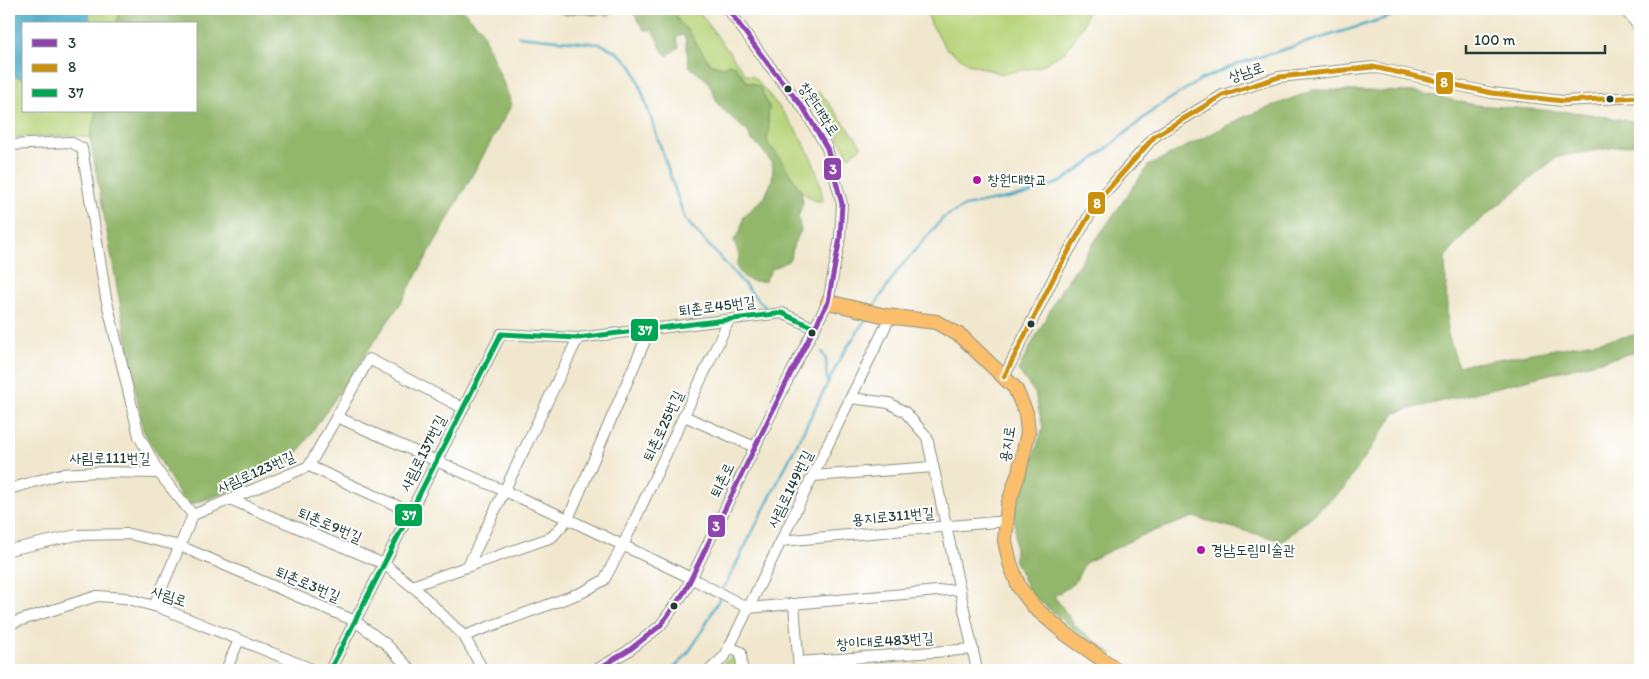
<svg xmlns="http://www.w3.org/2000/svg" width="1649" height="679" font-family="Itim,'Poor Story',sans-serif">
<rect width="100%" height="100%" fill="#fff"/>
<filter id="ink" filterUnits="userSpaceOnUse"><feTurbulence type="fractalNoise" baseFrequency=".02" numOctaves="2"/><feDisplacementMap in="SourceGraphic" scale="10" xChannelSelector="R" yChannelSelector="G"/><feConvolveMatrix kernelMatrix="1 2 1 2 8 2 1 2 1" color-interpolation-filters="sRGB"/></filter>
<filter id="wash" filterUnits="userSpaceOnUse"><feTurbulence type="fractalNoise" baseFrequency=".0096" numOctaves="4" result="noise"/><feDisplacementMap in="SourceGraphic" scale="20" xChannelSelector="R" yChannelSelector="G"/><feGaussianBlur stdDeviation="1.12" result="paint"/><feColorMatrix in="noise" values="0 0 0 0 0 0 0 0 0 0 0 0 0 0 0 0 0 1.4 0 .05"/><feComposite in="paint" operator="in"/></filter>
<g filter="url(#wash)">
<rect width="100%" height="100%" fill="#f1e7ce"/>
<g fill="#b8d47a" stroke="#6c8857">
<path d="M9,9h111l-3,15h-93v87h72l-6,27c-26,-7 -54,2 -81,-2z"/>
<path d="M673,9h24l49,66 7,1c32,37 65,75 70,126l-10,-2 -12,-9 -24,-37 -9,-10 -1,-5 2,-7 -1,-14 1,-11 -9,-20 -14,-6 -4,-7 -14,-10 -4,3 -14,-3 -23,-35 -9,-9z"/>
<path d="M926,9h162l-5,17 -17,25 -27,16 -37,7 -33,-10 -23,-16 -15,-24z"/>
<path d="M819,91l43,55 -13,11 -17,-32 -19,-28z"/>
<path d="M732,657h5v13h-21z"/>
</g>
<g fill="#92b66a" stroke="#587a4f">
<path d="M120,9h342l19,20 31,75 -110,197 -110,160 -46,25 -60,20 -43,-76 -53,-292 6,-27h100v-87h-79z"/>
<path d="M553,9h62l-5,6 -4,1 -4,-3 -9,2 -14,-3 -13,3z"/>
<path d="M631,9h42l5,11 9,9 23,35 14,3 4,-3 6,1 12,16 14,6 9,20 -1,11 1,14 -2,7 1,5 9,10 24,37 2,11 -5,15 3,14 -7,12 -3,14 -3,4 -16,8 -7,12c-15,2 -22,-2 -29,-15 6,-12 1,-14 -2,-26l6,-8 4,-16 21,-19 7,-17 1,-12 -1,-5 -12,-16 -10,-8 -1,-6 -30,-27 -11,-25 -19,-15 -4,-29 -4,-2 -5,3 3,9 -12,9c-8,-7 -9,-18 -15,-26h-8z"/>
<path d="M1314,90l102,2 59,13 107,8 55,9 3,5v16l-83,14 -89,73 -23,27 3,78 10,31 182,-32v17l-245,62 -51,75 -61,53 -90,-24 -55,20 -53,26 -11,21 -20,12 23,32 36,26 -13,-2 -70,-59 -15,-32v-50l28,-83 -8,-35 -17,-23 44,-82 86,-122 96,-49z"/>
</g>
<path fill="#44a8c4" stroke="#32727c" d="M9,9h82l-2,9 4,6h-69v55l-15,-4z"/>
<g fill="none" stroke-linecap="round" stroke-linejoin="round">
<g stroke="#44a8c4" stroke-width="2.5">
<path d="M518,36l82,8c16,6 29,15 36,30l49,145 80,88"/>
<path d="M873,308l25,-38 45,-52 22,-12 63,-12 33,-12 34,-24 61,-50 44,-28 37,-16 152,-47 16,-8"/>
<path d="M822,352l4,8 1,22"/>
<path d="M722,592l119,-235 26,-40"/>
<path d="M671,670c20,-14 37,-50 49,-73"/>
</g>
</g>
</g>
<g filter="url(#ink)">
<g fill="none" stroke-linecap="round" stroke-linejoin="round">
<defs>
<g id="minor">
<path d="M1624,9l16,19"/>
<path d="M9,145l61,-3 12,6 24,150 33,138 20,37"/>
<path d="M1004,377l52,-104 41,-71 58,-66 68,-41 56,-18 94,-10 119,26 71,8 77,-4"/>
<path d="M851,398l38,5 16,9 22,25 50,233"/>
<path d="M684,416l71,31"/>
<path d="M337,417l231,102 123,59 57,30 212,-19"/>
<path d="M309,466l102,46"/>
<path d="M813,476l120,-9"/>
<path d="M9,489l52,-15 37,-2 61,1 34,42"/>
<path d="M232,500l152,64 33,26 47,46 19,34"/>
<path d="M781,541l226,-20"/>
<path d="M9,550l68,-15 52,-1 51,12 175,75 31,23 25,26"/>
<path d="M468,566l110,-228"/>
<path d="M412,586l140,-49 16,-18 82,-190"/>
<path d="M794,604l5,66"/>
<path d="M154,606l39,-91 116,-49 60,-107 94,49"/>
<path d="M9,624l88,-28 28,2 36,10 153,62"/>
<path d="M464,636l119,-44 21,-12 19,-35 106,-225"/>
<path d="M729,647l12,5 1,18"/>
<path d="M799,662l174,-13"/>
<path d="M226,670l13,-30"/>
<path d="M330,670l171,-336 77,4 204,-25 32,15"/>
<path d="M596,670l32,-19 32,-25 25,-35 106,-218 37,-71 12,-64 2,-34 -15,-56 -23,-39 -36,-45 -40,-55"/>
<path d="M710,670l15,-14 165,-339"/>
</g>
<path id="major" d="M828,302l58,14 50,6 25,14 54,52 11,25 2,20 -9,39 -11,33 -3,36 5,22 9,24 16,21 32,27 50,35"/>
</defs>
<use href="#minor" stroke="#889281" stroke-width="12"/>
<use href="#major" stroke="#889281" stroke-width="16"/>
<use href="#minor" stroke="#fff" stroke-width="10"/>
<use href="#major" stroke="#fabe6d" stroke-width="14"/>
<defs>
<path id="bus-1" d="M596,670l32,-19 32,-25 25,-35 106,-218 37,-71 12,-64 2,-34 -15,-56 -23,-39 -36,-45 -40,-55"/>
<path id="bus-2" d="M1004,377l52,-104 41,-71 58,-66 68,-41 56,-18 94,-10 119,26 71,8 77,-4"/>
<path id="bus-3" d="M330,670l171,-336 77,4 204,-25 32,15"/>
</defs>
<use href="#bus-1" stroke="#fff" stroke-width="9"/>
<use href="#bus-2" stroke="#fff" stroke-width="9"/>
<use href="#bus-3" stroke="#fff" stroke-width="9"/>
<use href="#bus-1" stroke="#8e44ad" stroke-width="5"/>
<use href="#bus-2" stroke="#cc910a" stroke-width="5"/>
<use href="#bus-3" stroke="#00a651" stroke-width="5"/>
</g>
</g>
<g fill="#1f3d34" stroke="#fff" stroke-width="2">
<circle cx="788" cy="89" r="4.5"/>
<circle cx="1610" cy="99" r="4.5"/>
<circle cx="1031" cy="324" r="4.5"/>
<circle cx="812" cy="333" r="4.5"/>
<circle cx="674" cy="606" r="4.5"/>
</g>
<g fill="#b5179e" stroke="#fff" stroke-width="2">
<circle cx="977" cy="180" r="5"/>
<circle cx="1201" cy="550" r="5"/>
</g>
<g text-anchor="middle" stroke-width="4" stroke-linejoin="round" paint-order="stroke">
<g font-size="15" fill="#1f3d34" stroke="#fff">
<text transform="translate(1246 72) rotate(-18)" y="5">상남로</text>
<text transform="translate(819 109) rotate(57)" y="5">창원대학로</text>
<text transform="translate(717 306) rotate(-7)" y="5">퇴촌로45번길</text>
<text transform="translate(663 426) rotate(-65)" y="5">퇴촌로25번길</text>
<text transform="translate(1007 444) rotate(-81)" y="5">용지로</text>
<text transform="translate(423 453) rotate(-63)" y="5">사림로137번길</text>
<text x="110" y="463">사림로111번길</text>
<text transform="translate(256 472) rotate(-24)" y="5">사림로123번길</text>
<text transform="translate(722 480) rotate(-64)" y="5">퇴촌로</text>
<text transform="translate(790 489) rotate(-64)" y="5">사림로149번길</text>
<text transform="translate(893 516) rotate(-5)" y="5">용지로311번길</text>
<text transform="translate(330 525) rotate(23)" y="5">퇴촌로9번길</text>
<text transform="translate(308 584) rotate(23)" y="5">퇴촌로3번길</text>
<text transform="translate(169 596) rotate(19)" y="5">사림로</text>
<text transform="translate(885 641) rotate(-4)" y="5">창이대로483번길</text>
</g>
<g font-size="15" fill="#1f3d34" stroke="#fff" text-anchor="start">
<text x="987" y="185">창원대학교</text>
<text x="1211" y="555">경남도립미술관</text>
</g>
</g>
<g stroke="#fff" stroke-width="2">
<rect x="1435" y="71" width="19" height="24" rx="5" fill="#cc910a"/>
<rect x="823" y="157" width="19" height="24" rx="5" fill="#8e44ad"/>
<rect x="1087" y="191" width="19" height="24" rx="5" fill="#cc910a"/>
<rect x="630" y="318" width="29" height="24" rx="5" fill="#00a651"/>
<rect x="394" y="503" width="29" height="24" rx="5" fill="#00a651"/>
<rect x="707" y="514" width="19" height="24" rx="5" fill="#8e44ad"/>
</g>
<g font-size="14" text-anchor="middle" font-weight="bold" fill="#fff">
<text x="1444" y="87">8</text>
<text x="833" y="174">3</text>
<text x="1097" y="208">8</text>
<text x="645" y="335">37</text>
<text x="409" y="520">37</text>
<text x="716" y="531">3</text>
</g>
<rect width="1649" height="679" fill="none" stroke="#fff" stroke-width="30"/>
<rect x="22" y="22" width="175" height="90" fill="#ffffff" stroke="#a5b1ae"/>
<rect x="32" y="39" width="25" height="8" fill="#8e44ad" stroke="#a5b1ae"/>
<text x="68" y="48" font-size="15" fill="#1f3d34">3</text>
<rect x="32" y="64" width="25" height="8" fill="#cc910a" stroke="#a5b1ae"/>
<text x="68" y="72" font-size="15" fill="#1f3d34">8</text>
<rect x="32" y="89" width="25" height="8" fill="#00a651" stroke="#a5b1ae"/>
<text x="68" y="98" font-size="15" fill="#1f3d34">37</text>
<path d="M1466 45v8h139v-8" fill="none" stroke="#1f3d34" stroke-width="2.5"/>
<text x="1474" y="45" font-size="15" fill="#1f3d34" stroke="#ffffff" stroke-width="4" paint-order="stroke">100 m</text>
</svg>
